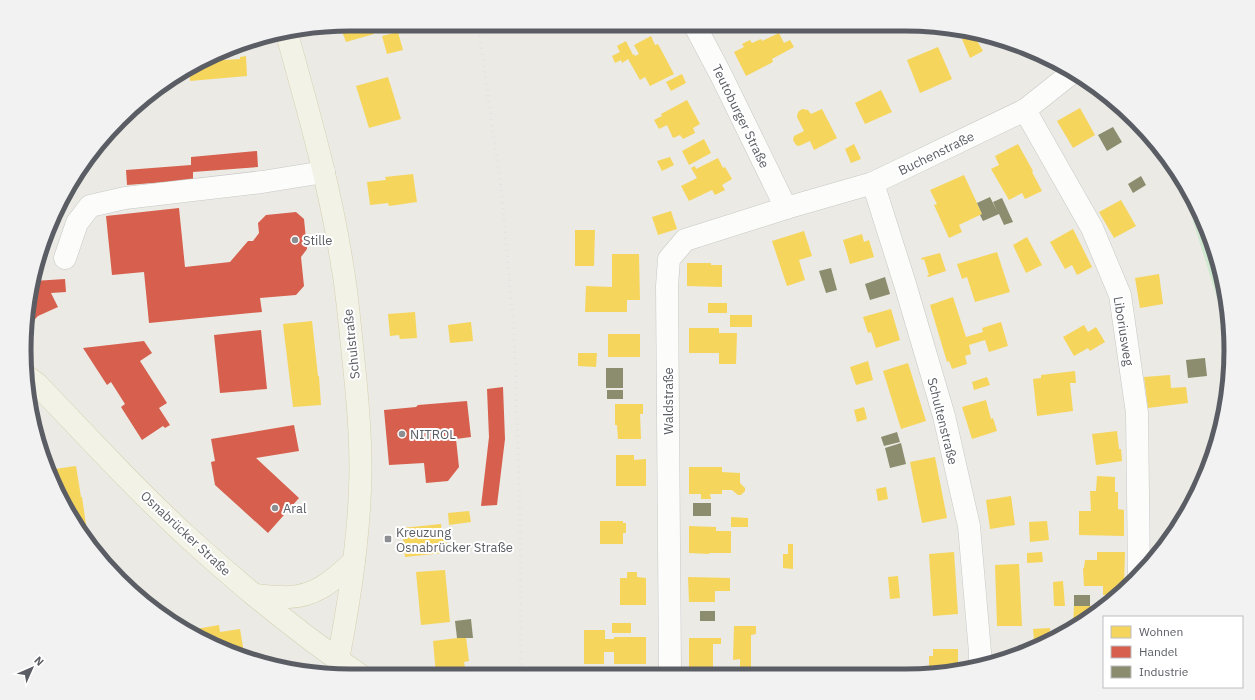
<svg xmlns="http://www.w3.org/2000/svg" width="1255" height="700" font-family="'IBM Plex Sans',sans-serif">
<rect width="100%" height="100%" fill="#ebeae4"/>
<path fill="#d1e9d1" d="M1193,198l4,8 23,60 10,63 -2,59v-55l-41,-131z"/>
<g fill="#f6d55c">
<path d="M350,24h22l2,10 -28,8 -6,-16z"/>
<path d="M635,24h17l-13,7z"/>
<path d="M398,32l5,18 -16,4 -5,-18z"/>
<path d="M779,33l5,10 6,-3 4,7 -22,12 1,3 -27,14 -12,-24 10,-5 -2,-3 8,-4 2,3 9,-4 1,2z"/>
<path d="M973,34l10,17 -13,7 -8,-19z"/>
<path d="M651,36l4,9 3,-1 16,30 -24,12 -5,-9 -5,3 -12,-21 -6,4 -1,-3 -6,3 -3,-7 8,-4 -3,-6 9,-5 7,14 1,-1 1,2 4,-2 -5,-9z"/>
<path d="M938,47l14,32 -32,14 -13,-33z"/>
<path d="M246,56l1,20 -57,5 -1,-10 19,-10 32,-2v-2z"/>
<path d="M682,74l4,9 -15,8 -5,-9z"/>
<path d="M388,77l13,42 -32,9 -13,-42z"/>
<path d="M881,90l11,22 -27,12 -10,-21z"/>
<path d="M687,100l13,24 -7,4 2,5 -12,6 -3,-4 -7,3 -6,-13 -8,4 -5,-9 8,-4 -1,-2z"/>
<path d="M1080,108l15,27 -22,13 -16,-27z"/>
<path d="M802,109l6,1 3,4 11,-5 15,29 -23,12 -4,-9 -11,5 -3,-1 -3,-5 1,-4 10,-5 -7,-14 1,-5z"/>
<path d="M704,139l7,14 -22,12 -7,-14z"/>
<path d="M854,144l7,15 -10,4 -6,-14z"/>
<path d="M1018,144l15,27 -1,1 10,19 -17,8 -3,-6 -13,7 -18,-31 8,-4 -4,-9z"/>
<path d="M670,157l4,8 -12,6 -5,-10z"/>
<path d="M718,158l5,10 2,-1 7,12 -10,6 3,5 -10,5 -3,-5 -23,11 -8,-15 16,-8 -6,-10 4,-2 1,3z"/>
<path d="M413,174l4,28 -28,4 -1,-3 -18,2 -3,-23 19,-2 -1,-3z"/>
<path d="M964,175l18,39 -23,11 3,7 -13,6 -15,-33 3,-1 -7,-14z"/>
<path d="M1121,200l15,26 -22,12 -15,-26z"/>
<path d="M671,211l6,18 -19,6 -6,-18z"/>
<path d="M1073,229l19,38 -15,8 -5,-10 -7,4 -15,-27z"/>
<path d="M575,230h20l-1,36h-19z"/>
<path d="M804,231l8,25 -13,4 6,20 -18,6 -15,-45z"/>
<path d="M862,234l2,8 5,-2 5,17 -24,7 -7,-24z"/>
<path d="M1027,237l15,28 -16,8 -13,-28z"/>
<path d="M997,252l13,40 -35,10 -8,-25 -5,2 -5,-15z"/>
<path d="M940,253l6,18 -18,6 -1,-2h2l-5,-16 -2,1 -1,-2z"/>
<path d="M612,254h27l1,46h-13v12h-42l1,-26 26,1z"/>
<path d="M687,263h24v2h11v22l-35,-1z"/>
<path d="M1159,274l4,30 -23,4 -5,-30z"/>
<path d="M953,297l13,40 17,-5 -1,-4 19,-6 7,24 -19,6 -4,-12 -16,5 2,9 -6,2 2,8 -15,5 -3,-8 -2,1 -17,-57z"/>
<rect x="708" y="303" width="19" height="10"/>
<path d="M891,309l9,31 -24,8 -5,-16 -3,1 -5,-16z"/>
<path d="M415,312l2,26 -17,1 -1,-4 -9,1 -2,-22z"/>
<rect x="730" y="315" width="22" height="12"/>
<path d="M312,321l6,55h1l2,29 -28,2 -10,-83z"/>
<path d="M471,322l2,19 -23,2 -2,-18z"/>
<path d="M1084,325l4,7 8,-5 9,15 -15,9 -2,-3 -14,8 -11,-19z"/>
<path d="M689,328h30v5h18l-1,31h-17v-11h-30z"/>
<rect x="608" y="334" width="32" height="23"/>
<path d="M578,353h19l-1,14 -18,-1z"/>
<path d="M868,361l5,19 -17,5 -6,-18z"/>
<path d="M908,363l18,58 -25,8 -18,-58z"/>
<path d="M1075,371l1,12h-6l3,28 -36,5 -4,-37 8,-1v-3z"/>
<path d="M1170,375l1,13 15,-1 2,16 -40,5 -4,-31z"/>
<path d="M987,377l3,8 -16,5 -2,-8z"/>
<path d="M986,400l5,19 2,-1 4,13 -25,8 -10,-32z"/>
<path d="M615,404h28v10h-3l1,25h-23l-1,-14h-2z"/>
<path d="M864,407l3,12 -10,3 -3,-12z"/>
<path d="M1117,431l2,18h2l1,12 -26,4 -4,-31z"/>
<path d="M616,455h18v5l12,-1v27h-30z"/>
<path d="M935,457l12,61 -25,5 -12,-61z"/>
<path d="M76,466l5,31h1l6,41 -39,-63 -1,-5z"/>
<path d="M689,467h33v5l18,1v10l5,5v3l-4,4h-3l-6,-5h-10v4h-12l1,5h-10v-5h-12z"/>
<path d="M1097,476l18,1v15h3v17l6,1v26l-45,-1v-24h12l-1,-20h6z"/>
<path d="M886,487l2,12 -10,2 -2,-12z"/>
<path d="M1011,496l4,29 -25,4 -4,-29z"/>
<path d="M469,511l2,11 -22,3 -1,-12z"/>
<path d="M731,517l17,1v9h-17z"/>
<path d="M600,521h23v2h3v10h-3v11h-23z"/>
<path d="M1047,521l2,19 -19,2 -1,-20z"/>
<path d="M441,524l1,13 4,-1 1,15 -4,1v1l-38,4 -3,-29z"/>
<path d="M689,526l27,1v4h15v22h-22v1l-20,-1z"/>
<path d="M788,544h5v25l-10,-1v-14h5z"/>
<path d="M954,552l4,62 -25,2 -4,-62z"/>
<path d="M1042,552l1,10 -16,1v-10z"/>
<path d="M1097,552h28l-1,31h-5l-1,12h-15v-9h-19l-1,-18h1l1,-8h12z"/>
<path d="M1019,564l3,62h-25l-2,-61z"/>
<path d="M445,570l5,52 -29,3 -5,-53z"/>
<path d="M627,572h10v5l9,1v27h-26v-27h7z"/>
<path d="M898,576l2,22 -10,1 -2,-22z"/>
<path d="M688,577l42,1v13h-15v11h-26z"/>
<path d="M1063,581l2,25h-11l-1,-24z"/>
<path d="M1074,606h30l-18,15 -13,6z"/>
<rect x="612" y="623" width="19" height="10"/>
<path d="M219,625l1,7 20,-3 4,24 -5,1 -54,-23z"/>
<path d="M734,626h22v8l-5,1v34h-11v-10l-7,1z"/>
<path d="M1050,628v11l-16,1 -1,-11z"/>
<path d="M584,630h21v9h9v-2h32v27h-32v-12h-10v12h-20z"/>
<path d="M466,637l3,24 -5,1 2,13h-30l-3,-34z"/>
<path d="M689,638h32v6h-8v26h-24z"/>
<path d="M933,649h25v22l-11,2h-20v-4h2v-13h4z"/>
</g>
<g fill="#d6604d">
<path d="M257,151l1,16 -65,5v8l-66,5 -1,-15 65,-5v-8z"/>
<path d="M179,208l6,59 45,-5 18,-21h5l6,-8 -1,-10 8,-8 30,-3 8,7 3,30 -6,8 3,29 -8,9 -36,3 2,14 -113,11 -5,-51 -32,3 -6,-59z"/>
<path d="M65,279l1,13 -15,1 7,14 -20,9 -9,9 5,-44z"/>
<path d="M261,330l6,59 -47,4 -6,-58z"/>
<path d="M144,341l8,12 -12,8 27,42 -8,5 11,17 -5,3 -2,-2 -21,14 -21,-33 4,-3 -14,-22 -4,3 -24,-37z"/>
<path d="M503,387l2,52 -8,66 -16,1 8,-69 -2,-48z"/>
<path d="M467,401l4,36 -15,2 3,28 -11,14 -22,2 -2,-20 -35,2 -5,-55 32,-3 2,-2z"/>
<path d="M294,425l5,26 -43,7 43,40 -31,35 -53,-48 -4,-23 4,-1 -4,-22z"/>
</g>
<g fill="#8c8c6e">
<path d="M1113,127l9,15 -15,9 -9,-16z"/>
<path d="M1141,176l5,9 -13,8 -5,-9z"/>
<path d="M990,197l7,14 -4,-9 9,-4 11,24 -9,3 -5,-11 -16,7 -3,-6 2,-1 -5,-11z"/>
<path d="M831,268l6,22 -11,3 -7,-22z"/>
<path d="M885,277l5,17 -20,6 -5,-16z"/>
<path d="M1205,358l2,18 -19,2 -2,-18z"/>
<rect x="606" y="368" width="17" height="20"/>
<rect x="607" y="390" width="16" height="9"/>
<path d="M897,432l3,10 -16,4 -3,-9z"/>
<path d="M901,443l5,21 -16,4 -5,-20z"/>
<rect x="693" y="503" width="18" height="13"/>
<rect x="1074" y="595" width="16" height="11"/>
<rect x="700" y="611" width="15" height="10"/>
<path d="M471,619l2,19h-16l-2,-17z"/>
</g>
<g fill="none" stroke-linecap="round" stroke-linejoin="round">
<defs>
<g id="minor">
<path d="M694,24l27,51 65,133"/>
<path d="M1025,110l67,118 28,67 17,118 2,162"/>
<path d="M873,183l32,101 39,132 25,110 11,126v14"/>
<path d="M65,258l12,-35 13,-17 35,-8 137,-16 62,-10"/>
<path d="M670,674l-3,-388 2,-27 16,-19 101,-32 87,-25 152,-73 48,-38"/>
</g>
<g id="major">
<path d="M287,34c21,76 43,152 55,230 5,27 7,55 10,82 5,47 10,96 8,143 -2,58 -11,114 -22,171"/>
<path d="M25,375l12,9c51,53 101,108 155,157 53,48 109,94 168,134"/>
<path d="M254,595c9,1 18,2 28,2 31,2 51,-16 72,-36"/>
</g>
</defs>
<use href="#minor" stroke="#c7c8c7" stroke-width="23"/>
<use href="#major" stroke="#d6d0af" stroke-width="23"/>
<use href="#minor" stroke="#fcfcfb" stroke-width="22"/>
<use href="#major" stroke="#f2f2e7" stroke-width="22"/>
<path stroke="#e2e3e2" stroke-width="3" stroke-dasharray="1 5" stroke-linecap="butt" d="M477,24l5,29 19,135 13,143 6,183 1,161"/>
</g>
<g fill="#8d8e91" stroke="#fff" stroke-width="1.5">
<circle cx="295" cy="240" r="4"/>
<circle cx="402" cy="434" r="4"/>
<circle cx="275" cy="508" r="4"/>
<rect x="384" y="535" width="8" height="8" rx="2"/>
</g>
<g text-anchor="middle" stroke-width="4" stroke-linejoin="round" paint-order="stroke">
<g font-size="13" fill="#5a5d64" stroke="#fff">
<text transform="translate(741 116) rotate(64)" y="5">Teutoburger Straße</text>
<text transform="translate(936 153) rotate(-26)" y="5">Buchenstraße</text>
<text transform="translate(1124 331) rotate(81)" y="5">Liboriusweg</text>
<text transform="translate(351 344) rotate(-96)" y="5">Schulstraße</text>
<text transform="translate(668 401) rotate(-90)" y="5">Waldstraße</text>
<text transform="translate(943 421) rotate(76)" y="5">Schultenstraße</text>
<text transform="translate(186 533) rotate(43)" y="5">Osnabrücker Straße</text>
</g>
<g font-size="13" fill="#5a5d64" stroke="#fff" text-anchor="start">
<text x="303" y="245">Stille</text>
<text x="410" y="439">NITROL</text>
<text x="283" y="513">Aral</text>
<text x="396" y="537">Kreuzung<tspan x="396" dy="15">Osnabrücker Straße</tspan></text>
</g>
</g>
<path d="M0 0H1255V700H0ZM350 31H905A319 319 0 0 1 1224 350V350A319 319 0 0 1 905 669H350A319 319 0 0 1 31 350V350A319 319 0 0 1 350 31Z" fill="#f2f2f3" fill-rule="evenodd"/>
<path fill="none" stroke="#5a5d64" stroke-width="5" d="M350 31H905A319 319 0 0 1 1224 350V350A319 319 0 0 1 905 669H350A319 319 0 0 1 31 350V350A319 319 0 0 1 350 31Z"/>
<rect x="1103" y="616" width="140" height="72" fill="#ffffff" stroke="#bdbec1"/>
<rect x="1111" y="626" width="20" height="12" fill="#f6d55c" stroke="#bdbec1"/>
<text x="1139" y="636" font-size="12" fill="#5a5d64">Wohnen</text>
<rect x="1111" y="646" width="20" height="12" fill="#d6604d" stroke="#bdbec1"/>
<text x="1139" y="656" font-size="12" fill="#5a5d64">Handel</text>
<rect x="1111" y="666" width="20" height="12" fill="#8c8c6e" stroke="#bdbec1"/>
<text x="1139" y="676" font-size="12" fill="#5a5d64">Industrie</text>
<g transform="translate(32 668) rotate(45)" stroke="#ffffff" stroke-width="3" paint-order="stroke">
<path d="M0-3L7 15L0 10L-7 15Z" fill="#5a5d64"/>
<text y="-6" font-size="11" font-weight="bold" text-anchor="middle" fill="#5a5d64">N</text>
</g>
</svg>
